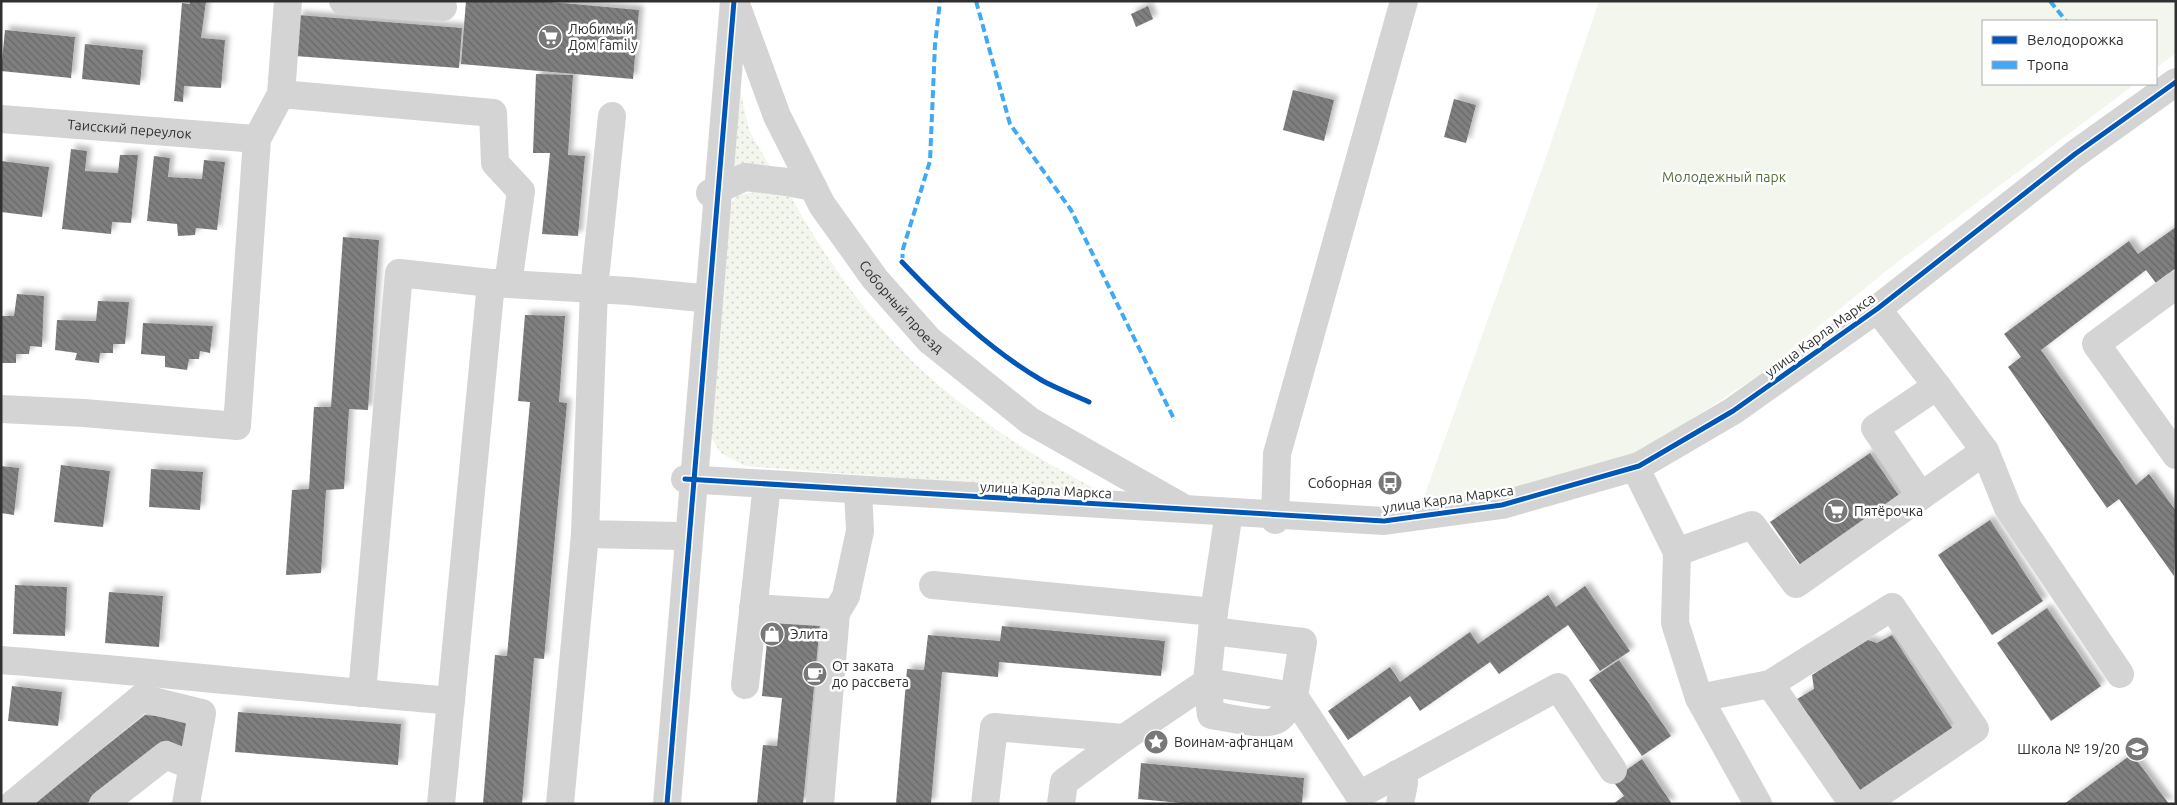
<svg xmlns="http://www.w3.org/2000/svg" width="2177" height="805" font-family="Ubuntu,sans-serif">
<defs>
<pattern id="grass-dots" width="8" height="8" patternUnits="userSpaceOnUse" patternTransform="scale(1.25)"><rect width="8" height="8" fill="#f2f6ec"/><path d="M2 2h.1M6 6h.1" fill="none" stroke="#d0d3cb" stroke-width="1.8" stroke-linecap="round"/></pattern>
<pattern id="building-back-hatch" width="6" height="6" patternUnits="userSpaceOnUse" patternTransform="scale(1.25)"><rect width="6" height="6" fill="#7f7f7f"/><path d="M-1 5l2 2M0 0l6 6M5-1l2 2" fill="none" stroke="#686868"/></pattern>
<filter id="shadow"><feDropShadow dx="4.5" dy="-4.5" stdDeviation="2.5" flood-color="#0004"/></filter>
</defs>
<rect width="100%" height="100%" fill="#fff"/>
<g fill="url(#grass-dots)">
<path d="M738,81l11,49 21,37 -39,3z"/>
<path d="M762,191l29,6c32,57 70,112 116,159 36,36 78,67 120,94 24,16 51,29 76,43l-358,-27 -24,-13 -13,-20 15,-216 14,-22z"/>
</g>
<path fill="#f2f6ec" d="M1599,1h577v52l-20,15v-47h-173v63h152l-244,183 -130,107 -74,48 -56,33 -72,29 -138,21 121,-336z"/>
<g fill="url(#building-back-hatch)" filter="url(#shadow)">
<path d="M190,1h16l-5,37 24,2 -4,48 -37,-2 -1,16 -9,-1 8,-98 8,1z"/>
<path d="M466,1h74l99,9 -6,69 -172,-15z"/>
<path d="M1148,6l5,13 -17,8 -5,-13z"/>
<path d="M298,15l164,13 -3,40 -164,-12z"/>
<path d="M5,30l70,7 -4,41 -70,-7z"/>
<path d="M85,44l58,6 -3,35 -58,-6z"/>
<path d="M536,74l37,1 -5,80 17,1 -7,80 -36,-2 8,-81h-17z"/>
<path d="M1293,90l41,10 -10,41 -41,-11z"/>
<path d="M1454,99l22,6 -10,38 -22,-6z"/>
<path d="M71,149l16,2 -2,20 33,2 2,-18h18l-7,68 -19,-1 -1,12 -49,-5z"/>
<path d="M154,156l16,2 -2,19 34,2 2,-19 21,2 -8,68 -21,-2 -1,7 -17,1 -1,-12 -30,-3z"/>
<path d="M1,161l48,6 -7,50 -41,-5z"/>
<path d="M2176,227v41l-20,15 -10,-13 -105,80 95,135 13,-11 27,37 -2,65 -55,-77 -12,9 -99,-141 13,-10 -17,-23 125,-93 9,13z"/>
<path d="M343,237l36,3 -11,170 -19,-1 -5,80 -18,1 -5,83 -35,2 6,-85 17,-1 5,-82h17z"/>
<path d="M17,294l27,2 -2,51 -12,-1 -1,8h-13v9h-15v-47h13z"/>
<path d="M98,301l31,1 -4,42h-12v9h-13l-1,10 -24,-3 2,-7 -22,-3 2,-30 39,1z"/>
<path d="M525,315l40,1 -6,86 8,1 -23,256 -10,-1 -12,146h-39l12,-149 12,1 23,-254 -12,-1z"/>
<path d="M143,323l70,3 -3,27 -10,-2 -1,8h-10l-2,11 -22,-3v-11l-24,-2z"/>
<path d="M1870,453l32,47 -99,69 -33,-47z"/>
<path d="M61,465l49,6 -7,56 -49,-5z"/>
<path d="M1,466l18,2 -5,47 -13,-2z"/>
<path d="M151,469l52,3 -3,38 -51,-3z"/>
<path d="M1990,520l53,81 -51,34 -54,-80z"/>
<path d="M15,585l52,2 -2,49 -52,-2z"/>
<path d="M1585,586l45,65 -30,20 -32,-46 -69,49 -9,-12 -70,49 -10,-15 -62,44 -20,-29 62,-44 10,15 70,-50 8,12 70,-49 8,12z"/>
<path d="M109,592l54,4 -4,51 -54,-4z"/>
<path d="M2047,608l54,78 -50,35 -54,-78z"/>
<path d="M769,619l51,4 -17,181h-46l6,-59 14,1 5,-48 -20,-2z"/>
<path d="M1002,626l163,15 -4,35 -162,-14 -1,15 -56,-5 -11,132h-35l11,-135 17,1 4,-35 72,6z"/>
<path d="M1892,635l61,94 -93,62 -63,-92 17,-10 -2,-14 56,-35 9,3z"/>
<path d="M1619,660l52,76 -29,20 -53,-76z"/>
<path d="M12,686l50,6 -4,34 -50,-5z"/>
<path d="M238,712l163,12 -3,41 -163,-13z"/>
<path d="M145,715l46,4 -4,28 -27,-2 -74,59h-53z"/>
<path d="M2132,754l37,50h-105z"/>
<path d="M1642,759l30,45h-59l11,-8 -12,-16z"/>
<path d="M1141,763l163,15 -2,26h-110l-54,-5z"/>
</g>
<g fill="none" stroke-linecap="round" stroke-linejoin="round">
<g stroke="#d4d4d4" stroke-width="28">
<path d="M343,1l100,6"/>
<path id="s1" d="M737,7l40,109 45,89 53,74 54,61 101,81 150,85"/>
<path d="M281,94l212,19 2,50 26,28 -13,93"/>
<path d="M612,116l-18,173 -9,245 95,2"/>
<path id="s2" d="M1,119l256,20"/>
<path d="M710,193l35,-16 42,5 26,5"/>
<path d="M2176,285l-80,59 80,111"/>
<path d="M1,409l83,4 153,13 20,-287 24,-45 7,-93"/>
<path d="M1985,451l23,57 112,166"/>
<path d="M1639,475l38,77 -2,71 24,75 59,106"/>
<path d="M685,479l699,42 118,-16 137,-39 94,-55 144,-102 198,-155 101,-72"/>
<path d="M1921,496l64,-45 -48,-65"/>
<path d="M1275,520l2,-66 127,-453"/>
<path d="M1677,552l75,-27 44,59 125,-88 -46,-68 62,-42 -55,-71"/>
<path d="M933,585l281,27"/>
<path d="M753,608l83,5"/>
<path d="M1212,631l91,11 -9,54 -87,-14 4,33c15,2 56,13 67,4 7,-4 12,-16 16,-23l65,99 199,-108 55,83"/>
<path d="M1,660c150,12 300,28 450,41"/>
<path d="M1770,684l83,120"/>
<path d="M745,685l22,-201"/>
<path d="M362,693l37,-420 92,10"/>
<path d="M1699,698l71,-14 122,-77 83,122 -111,75"/>
<path d="M1397,774l7,9 -4,21"/>
<path d="M13,804l128,-106 61,15 -16,91"/>
<path d="M103,804l63,-49 26,11"/>
<path d="M441,804l50,-521 138,8 72,7"/>
<path d="M560,804l25,-270"/>
<path d="M667,804l67,-803"/>
<path d="M820,804l16,-191 10,-17 14,-65 -2,-41"/>
<path d="M985,804l9,-77 130,11 83,-56 7,-70 15,-100"/>
<path d="M1061,804l3,-22 60,-44"/>
</g>
<g stroke="#3fa9f5" stroke-width="4" stroke-dasharray="8 4" stroke-linecap="butt">
<path d="M976,1l34,123 61,86 104,211"/>
<path d="M2050,1l16,20"/>
<path d="M902,262l1,-13 27,-88 5,-116 5,-44"/>
</g>
<defs>
<g id="cycleway">
<path d="M902,262c42,44 88,88 141,119 15,8 31,14 46,21"/>
<path d="M685,479l699,42 118,-16 137,-39 94,-55 144,-102 198,-155 101,-72"/>
<path d="M667,804l67,-803"/>
</g>
</defs>
<use href="#cycleway" stroke="#fff" stroke-width="8"/>
<use href="#cycleway" stroke="#0057b8" stroke-width="5"/>
</g>
<defs>
<symbol id="supermarket-disc" viewBox="-11 -11 22 22"><circle r="9.5" fill="#787878" stroke="#fff"/><path d="M-6-5.5h2.5l.6 2H6L4.5 2H-2.5L-4.4-4H-6ZM-1.5 3.2a1.3 1.3 0 1 0 .1 0ZM3 3.2a1.3 1.3 0 1 0 .1 0Z" fill="#fff"/></symbol>
<symbol id="bus-disc" viewBox="-11 -11 22 22"><circle r="9.5" fill="#787878" stroke="#fff"/><path d="M-5-6H5V4H4V6H2V4H-2V6H-4V4H-5ZM-3.5-4V0h7V-4ZM-3.5 1.2v1.5H-2V1.2ZM2 1.2v1.5H3.5V1.2Z" fill="#fff"/></symbol>
<symbol id="shop-disc" viewBox="-11 -11 22 22"><circle r="9.5" fill="#787878" stroke="#fff"/><path d="M-5-2.5h2.3a2.7 3.5 0 0 1 5.4 0H5L5.5 6h-11ZM-1.5-2.5h3a1.5 2.3 0 0 0-3 0Z" fill="#fff"/></symbol>
<symbol id="cafe-disc" viewBox="-11 -11 22 22"><circle r="9.5" fill="#787878" stroke="#fff"/><path d="M-5.5-4.5H6V0H3Q3 3.5 0 3.5H-2.5Q-5.5 3.5-5.5 0ZM3-3.2v2h1.7v-2ZM-6 4.5H4V6H-6Z" fill="#fff"/></symbol>
<symbol id="sight-disc" viewBox="-11 -11 22 22"><circle r="9.5" fill="#787878" stroke="#fff"/><path d="M0-6L1.8-2.2L6-1.7L2.9 1.2L3.7 5.4L0 3.3L-3.7 5.4L-2.9 1.2L-6-1.7L-1.8-2.2Z" fill="#fff"/></symbol>
<symbol id="school-disc" viewBox="-11 -11 22 22"><circle r="9.5" fill="#787878" stroke="#fff"/><path d="M0-5L7-2L0 1L-7-2ZM-4 1L0 2.5L4 1V4Q0 6-4 4Z" fill="#fff"/></symbol>
</defs>
<g fill-rule="evenodd">
<use href="#supermarket-disc" x="536" y="23" width="28" height="28"/>
<use href="#bus-disc" x="1376" y="469" width="28" height="28"/>
<use href="#supermarket-disc" x="1822" y="497" width="28" height="28"/>
<use href="#shop-disc" x="758" y="620" width="28" height="28"/>
<use href="#cafe-disc" x="801" y="660" width="28" height="28"/>
<use href="#sight-disc" x="1142" y="728" width="28" height="28"/>
<use href="#school-disc" x="2123" y="735" width="28" height="28"/>
</g>
<g text-anchor="middle" stroke-width="5" stroke-linejoin="round" paint-order="stroke">
<g font-size="14" fill="#303030" stroke="#fff" text-anchor="start">
<text x="568" y="34">Любимый<tspan x="568" dy="16">Дом family</tspan></text>
<text x="1372" y="488" text-anchor="end">Соборная</text>
<text x="1854" y="516">Пятёрочка</text>
<text x="790" y="639">Элита</text>
<text x="832" y="671">От заката<tspan x="832" dy="16">до рассвета</tspan></text>
<text x="1174" y="747">Воинам-афганцам</text>
<text x="2120" y="754" text-anchor="end">Школа № 19/20</text>
</g>
<g font-size="14" fill="#303030" stroke="#fff">
<text dy="5" stroke="none"><textPath href="#s2" startOffset="129">Таисский переулок</textPath></text>
<text dy="5" stroke="none"><textPath href="#s1" startOffset="345">Соборный проезд</textPath></text>
<text transform="translate(1820 335) rotate(-36)" y="5">улица Карла Маркса</text>
<text transform="translate(1046 490) rotate(3)" y="5">улица Карла Маркса</text>
<text transform="translate(1448 499) rotate(-8)" y="5">улица Карла Маркса</text>
</g>
<g font-size="14" fill="#556f39" stroke="#fff">
<text x="1724" y="182">Молодежный парк</text>
</g>
</g>
<rect width="2177" height="805" fill="none" stroke="#303030" stroke-width="5"/>
<rect x="1982" y="20" width="175" height="65" fill="#ffffff" stroke="#acacac"/>
<rect x="1992" y="36" width="25" height="8" fill="#0057b8" stroke="#acacac"/>
<text x="2027" y="45" font-size="15" fill="#303030">Велодорожка</text>
<rect x="1992" y="61" width="25" height="8" fill="#3fa9f5" stroke="#acacac"/>
<text x="2027" y="70" font-size="15" fill="#303030">Тропа</text>
</svg>
